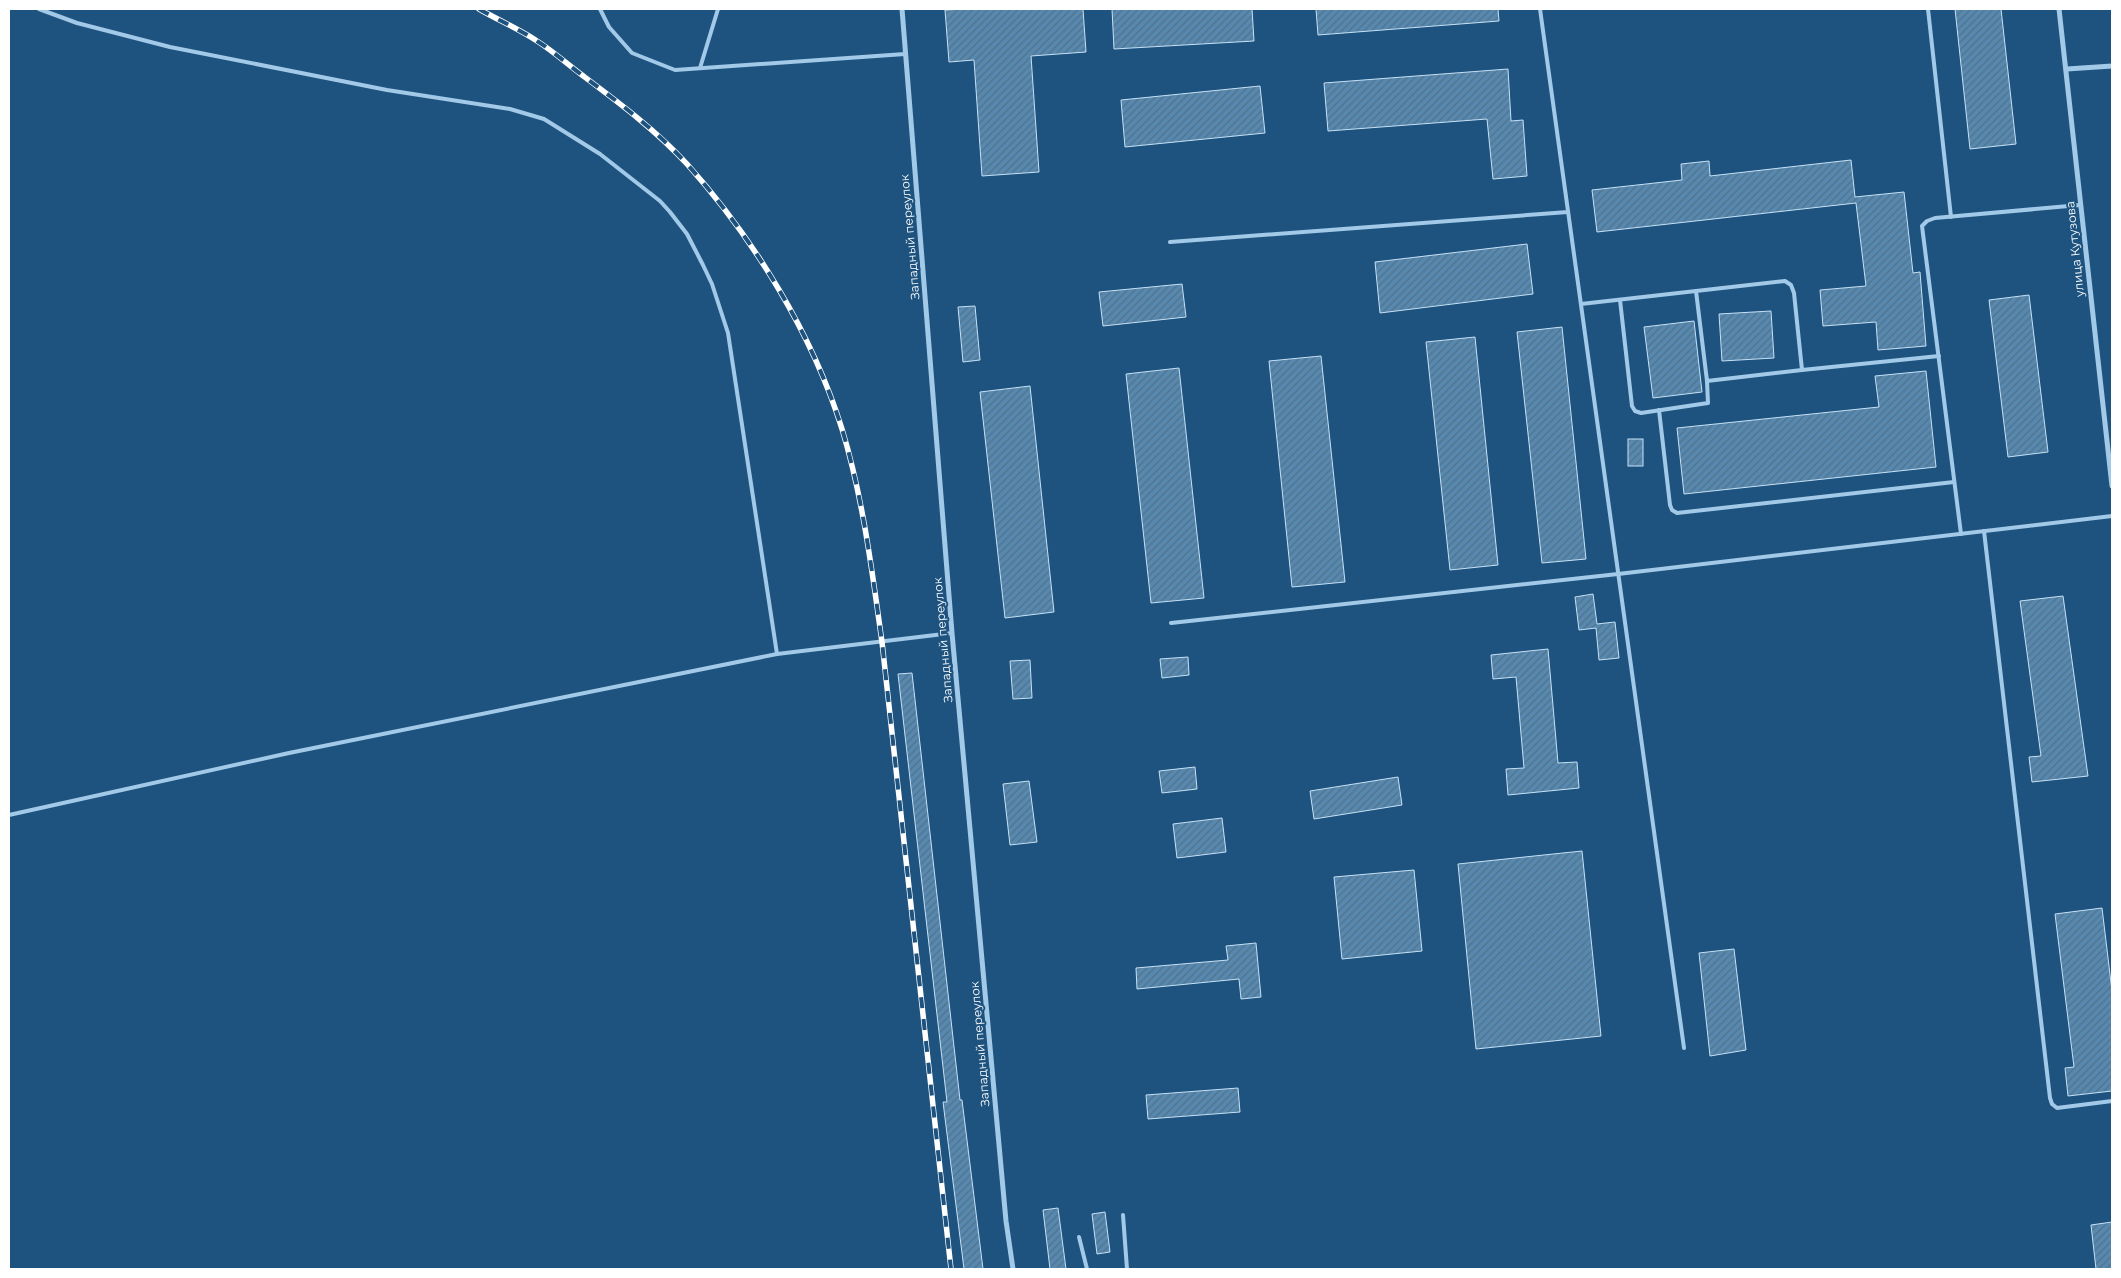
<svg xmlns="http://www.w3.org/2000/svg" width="2121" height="1278" font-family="Montserrat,sans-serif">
<defs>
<pattern id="building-hatch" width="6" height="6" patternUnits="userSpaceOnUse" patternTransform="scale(1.25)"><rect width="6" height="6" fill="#5789b0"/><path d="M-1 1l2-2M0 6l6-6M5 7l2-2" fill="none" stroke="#537188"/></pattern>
</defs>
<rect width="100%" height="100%" fill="#1e537f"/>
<g fill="url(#building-hatch)" stroke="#c6e1f6">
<path d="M965,9h118l3,43 -55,4 8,116 -57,4 -8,-116 -25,2 -4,-52z"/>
<path d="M1112,9h140l2,32 -140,8z"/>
<path d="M1316,9h182l1,12 -181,14z"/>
<path d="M1955,9h46l15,135 -46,5z"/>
<path d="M1508,69l3,52 12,-1 4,56 -34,3 -6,-60 -159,12 -4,-48z"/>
<path d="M1260,86l5,47 -140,14 -4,-47z"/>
<path d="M1851,160l4,37 49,-5 9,81 7,-1 6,74 -48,4 -2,-28 -53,4 -3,-36 46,-4 -10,-83 -259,29 -5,-42 90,-10 -1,-16 28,-3 1,15z"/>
<path d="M1527,244l6,50 -153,19 -5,-51z"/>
<path d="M1182,284l4,33 -83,9 -4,-34z"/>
<path d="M2029,295l19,157 -40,5 -19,-157z"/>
<path d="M975,306l5,54 -17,2 -5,-55z"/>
<path d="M1771,311l3,47 -52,3 -3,-47z"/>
<path d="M1694,321l8,71 -49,6 -9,-71z"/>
<path d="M1562,327l24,232 -44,4 -25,-231z"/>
<path d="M1475,337l23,228 -48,5 -24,-228z"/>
<path d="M1321,356l24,226 -53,5 -23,-226z"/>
<path d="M1179,368l25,230 -53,5 -25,-229z"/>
<path d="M1926,371l10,96 -252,27 -7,-66 202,-21 -4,-31z"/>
<path d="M1030,386l24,226 -49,6 -25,-226z"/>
<rect x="1628" y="439" width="15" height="27"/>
<path d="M1593,594l4,30 18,-2 4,36 -20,2 -3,-32 -17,2 -4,-33z"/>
<path d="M2063,596l25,180 -56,6 -3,-25 12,-1 -21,-155z"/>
<path d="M1548,649l10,114 19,-1 2,26 -71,7 -2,-26 18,-1 -8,-91 -23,2 -2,-24z"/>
<path d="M1188,657l1,18 -27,3 -2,-19z"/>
<path d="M1030,660l2,38 -19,1 -3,-38z"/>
<path d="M912,673l48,427h2l21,169h-19l-21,-167h4l-49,-428z"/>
<path d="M1195,767l2,22 -35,4 -3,-22z"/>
<path d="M1398,777l4,28 -88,14 -4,-28z"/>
<path d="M1029,781l8,61 -27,3 -7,-61z"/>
<path d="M1222,818l4,34 -49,6 -4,-34z"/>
<path d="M1582,851l19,185 -125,13 -18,-185z"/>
<path d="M1414,870l8,81 -80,8 -8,-82z"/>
<path d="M2102,908l10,83v100l-44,5 -3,-28 9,-1 -19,-153z"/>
<path d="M1256,943l5,54 -20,2 -2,-20 -102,10 -1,-21 92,-8 -2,-14z"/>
<path d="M1734,949l12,101 -36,6 -11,-103z"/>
<path d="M1238,1088l2,24 -92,7 -2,-24z"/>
<path d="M1058,1208l8,61h-16l-7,-59z"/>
<path d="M1105,1212l5,40 -13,2 -5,-40z"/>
<path d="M2112,1222v47h-16l-5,-44z"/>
</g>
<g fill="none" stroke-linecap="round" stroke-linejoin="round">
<g stroke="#a2c9e8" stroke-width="4">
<path d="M39,9l38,14 93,24 217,43 123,19 34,10 56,35 60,47 10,11 17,22 16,31 9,19 16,49 49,321"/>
<path d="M600,9l9,18 23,26 43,17 230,-16"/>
<path d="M1540,9l144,1039"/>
<path d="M1928,9l23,208"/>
<path d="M700,68l18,-59"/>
<path d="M1170,242l398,-30"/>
<path d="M1696,291l11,90 95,-11"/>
<path d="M1620,300l12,106 3,5 6,2 67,-10 -1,-22"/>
<path d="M1581,304l204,-23 6,4 3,8 8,77 137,-14"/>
<path d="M1659,410l11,95 2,5 5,3 277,-31"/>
<path d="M1984,531l66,567 2,6 5,4 55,-7"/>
<path d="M1961,534l-39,-308 5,-5 8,-3 145,-13"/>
<path d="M1171,623l447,-49 494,-58"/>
<path d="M9,815l280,-62 488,-99 175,-21"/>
<path d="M1123,1215l4,54"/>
<path d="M1079,1237l8,32"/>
</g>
<g stroke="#a2c9e8" stroke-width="5">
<path d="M902,9l50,624 54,588 7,48"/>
<path d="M2059,9l53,477"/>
<path d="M2067,69l45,-3"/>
</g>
<defs>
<path id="rail" d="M479,9c19,11 40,20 58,32 16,10 30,23 45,34 36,27 75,56 105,89 67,75 125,169 155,265 21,69 30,142 40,213l69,627"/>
</defs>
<use href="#rail" stroke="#fff" stroke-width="5.5"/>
<use href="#rail" stroke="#1e537f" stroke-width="4" stroke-dasharray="11" stroke-linecap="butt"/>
</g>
<g text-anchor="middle" stroke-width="4" stroke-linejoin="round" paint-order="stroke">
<g font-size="12" fill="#fff" stroke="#1e537f">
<text transform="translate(910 237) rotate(-95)" y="4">Западный переулок</text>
<text transform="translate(2075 249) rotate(-96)" y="4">улица Кутузова</text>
<text transform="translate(943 640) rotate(-95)" y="4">Западный переулок</text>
<text transform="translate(980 1044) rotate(-95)" y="4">Западный переулок</text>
</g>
</g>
<rect width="2121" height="1278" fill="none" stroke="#ffffff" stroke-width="20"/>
</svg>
